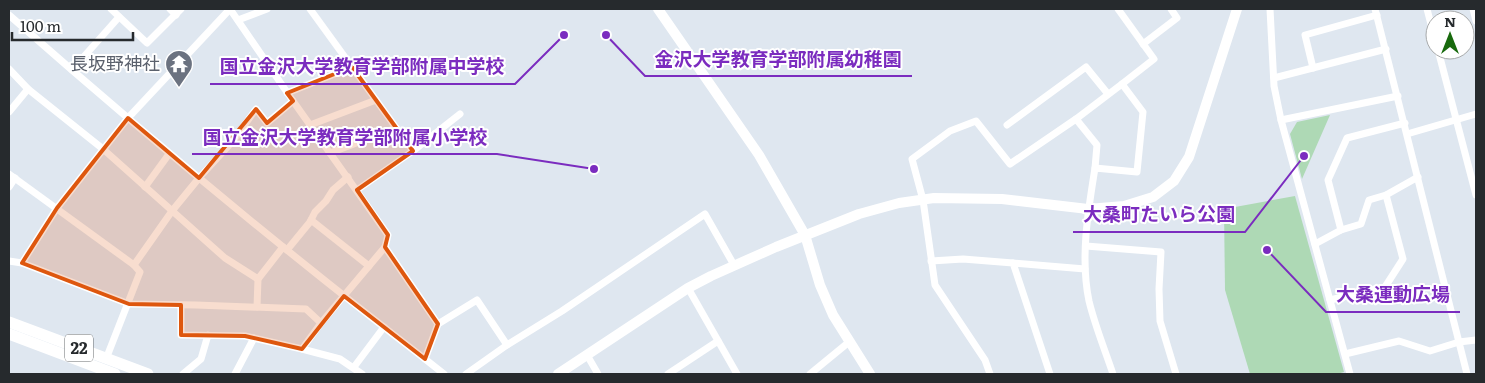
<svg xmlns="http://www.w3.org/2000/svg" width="1485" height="383" font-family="Literata,'Noto Sans JP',serif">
<rect width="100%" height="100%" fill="#dfe7f0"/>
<g fill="#aed9b5">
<path d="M1330,115l-28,64 -12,-45 7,-12z"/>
<path d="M1295,196l49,176 -7,2h-87l-25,-84 -1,-81z"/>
</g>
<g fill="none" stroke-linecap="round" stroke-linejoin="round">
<g stroke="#fff" stroke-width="7">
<path d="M111,9l36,34 34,-34"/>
<path d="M170,9l6,6"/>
<path d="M310,9l103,142 47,-37"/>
<path d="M1270,9l4,77 7,34 69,254"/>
<path d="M1375,9l92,365"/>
<path d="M1427,9l8,31"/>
<path d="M1473,9l3,12"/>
<path d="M9,15c135,119 273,234 416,344l13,-35 -53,-77"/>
<path d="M238,20l29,-11"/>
<path d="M1143,44l34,-26 -6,-9"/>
<path d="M1438,50l38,145"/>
<path d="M1313,68l-8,-33 72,-20"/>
<path d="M9,69l19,20 75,60 122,109 33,21"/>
<path d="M72,70l47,-53"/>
<path d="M1274,78l112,-29"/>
<path d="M287,93l65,-26"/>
<path d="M9,112l19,-23"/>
<path d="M1281,120l117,-24"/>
<path d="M310,125l66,-25"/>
<path d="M1007,125l79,-58 22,27"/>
<path d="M1407,134l69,-20"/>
<path d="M330,153l66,-25"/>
<path d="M1095,168l2,-23 -21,-26 46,-35"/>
<path d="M9,174l125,91 6,7 -34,87"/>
<path d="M9,187l6,-9"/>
<path d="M145,187l24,-33"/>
<path d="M357,190l56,-39"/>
<path d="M311,220l58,46"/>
<path d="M1341,230l20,-6 8,-24 17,-5"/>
<path d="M1315,244l26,-14 -13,-50 19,-42 58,-15"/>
<path d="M1086,246l75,6 -2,37 1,32 16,53"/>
<path d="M287,250l23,-28 5,-10 11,-11 7,-11 15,-13"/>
<path d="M9,261l13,2 107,41 67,1 110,4 15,14 64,-76 3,-12 -95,-134 -63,-92"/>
<path d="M931,261l32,-2 50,4 37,111"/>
<path d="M22,263l35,-55 71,-90 102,-109"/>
<path d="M1013,263l72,6"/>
<path d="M134,265l38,-54 27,-33 34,-37 23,-32 11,14 26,-22"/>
<path d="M688,288l49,86"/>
<path d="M1330,300l55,-13 18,-28 -17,-64 32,-18"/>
<path d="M181,305v30l64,1 57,13"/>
<path d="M257,307l1,-28 25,-32"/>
<path d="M321,323l-19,26 38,10 22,15"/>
<path d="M438,324l39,-24 30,45 -41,29"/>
<path d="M507,345l55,-34 143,-97 29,51"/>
<path d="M1345,354l54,-13 31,10 29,-9 17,-2"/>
<path d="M587,355l11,19"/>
<path d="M425,359l19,15"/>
<path d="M354,367l30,-40"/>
<path d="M183,374l18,-15 7,-24"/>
<path d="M235,374l19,-36"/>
<path d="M668,374l50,-33"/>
<path d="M810,374l39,-32"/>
<path d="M990,374l-5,-14 -50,-75 -12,-85 -11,-41 38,-28 26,-10 34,43 66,-45"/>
<path d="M1113,374c-8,-24 -18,-48 -24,-73 -9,-43 -1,-90 6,-133l42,4 6,-60 -21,-28 32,-25 -36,-50"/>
</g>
<g stroke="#fff" stroke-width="10">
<path d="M658,9l101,146 46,80 15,50 13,30 37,59"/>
<path d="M558,374l130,-86 23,-12 65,-29 83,-33 40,-11 35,-5 68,1 86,10 36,-3 29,-9 21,-16 15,-24 48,-148"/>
</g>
<g stroke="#fff" stroke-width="11">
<path d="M9,322l139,52"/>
<path d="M9,334l106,40"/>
</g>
</g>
<path fill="#de570e" fill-opacity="0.2" stroke="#de570e" stroke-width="4" stroke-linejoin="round" d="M352,67l61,84 -56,39 31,45 -3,12 53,77 -13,35 -81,-63 -42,53 -57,-13 -64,-1v-30l-52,-1 -107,-41 35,-55 71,-90 71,60 57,-69 11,14 26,-22 -6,-8z"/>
<defs>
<symbol id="temple-pin" viewBox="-11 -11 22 30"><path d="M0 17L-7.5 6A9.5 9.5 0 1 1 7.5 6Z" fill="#6b7280" stroke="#fff"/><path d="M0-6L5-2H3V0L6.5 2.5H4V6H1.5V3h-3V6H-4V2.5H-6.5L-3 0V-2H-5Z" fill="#fff"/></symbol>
</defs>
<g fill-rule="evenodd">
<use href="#temple-pin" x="163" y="48" width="32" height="43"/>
</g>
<g text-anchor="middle" stroke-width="4" stroke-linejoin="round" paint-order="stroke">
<rect fill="#fff" stroke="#676a6c" stroke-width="1" x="65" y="334.5" width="28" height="27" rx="4"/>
<g font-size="16" font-weight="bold" fill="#262a2d">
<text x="79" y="354">22</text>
</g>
<g font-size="18" fill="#5b616d" stroke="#fff" text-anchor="end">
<text x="160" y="70">長坂野神社</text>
</g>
</g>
<path fill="none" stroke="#7b2cbf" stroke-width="2" d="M606 35L645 76H912M564 35L515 84H210M594 169L497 154H192M1304 156L1245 232H1073M1267 250L1326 312H1460"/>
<g fill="#7b2cbf" stroke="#fff" stroke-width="2">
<circle cx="606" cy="35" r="5"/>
<circle cx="564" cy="35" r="5"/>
<circle cx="594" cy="169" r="5"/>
<circle cx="1304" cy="156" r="5"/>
<circle cx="1267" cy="250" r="5"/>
</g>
<g font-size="19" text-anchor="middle" font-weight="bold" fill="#7b2cbf" stroke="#fff" stroke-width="4" stroke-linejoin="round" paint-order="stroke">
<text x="778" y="66">金沢大学教育学部附属幼稚園</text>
<text x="362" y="73">国立金沢大学教育学部附属中学校</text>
<text x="345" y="144">国立金沢大学教育学部附属小学校</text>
<text x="1159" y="221">大桑町たいら公園</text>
<text x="1393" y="301">大桑運動広場</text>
</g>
<rect width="1485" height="383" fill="none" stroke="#262a2d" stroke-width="20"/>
<g transform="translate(1450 35)"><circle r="24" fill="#ffffff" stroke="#a8aaab"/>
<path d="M0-4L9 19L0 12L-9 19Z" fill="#186a0d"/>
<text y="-8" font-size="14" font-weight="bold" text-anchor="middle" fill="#262a2d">N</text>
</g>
<path d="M12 32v8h121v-8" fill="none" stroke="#262a2d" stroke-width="2.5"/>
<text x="20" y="32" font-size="15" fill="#262a2d" stroke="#ffffff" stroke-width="4" paint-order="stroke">100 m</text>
</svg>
